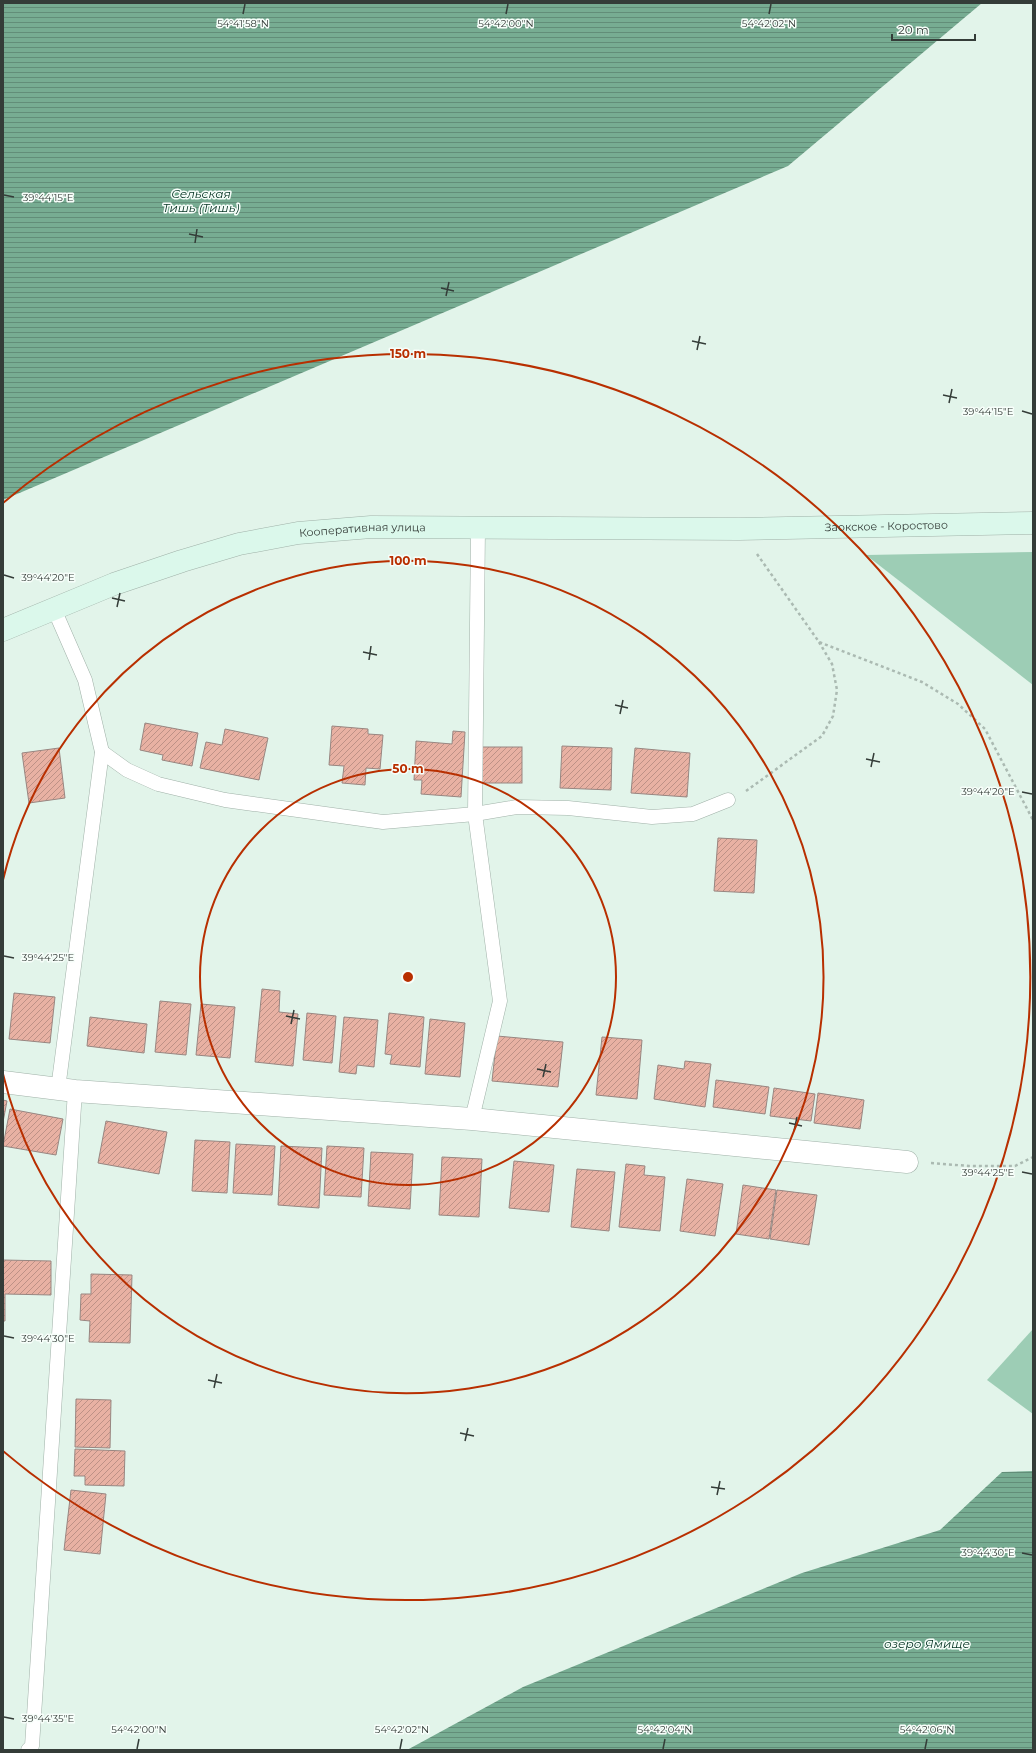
<svg xmlns="http://www.w3.org/2000/svg" width="1036" height="1753" font-family="Montserrat,sans-serif">
<defs>
<pattern id="water-rules" width="6" height="5" patternUnits="userSpaceOnUse"><rect width="6" height="5" fill="#77ac92"/><path d="M0 2.5h6" fill="none" stroke="#628d78"/></pattern>
<pattern id="building-hatch" width="6" height="6" patternUnits="userSpaceOnUse"><rect width="6" height="6" fill="#e8b1a3"/><path d="M-1 1l2-2M0 6l6-6M5 7l2-2" fill="none" stroke="#bd9186"/></pattern>
</defs>
<rect width="100%" height="100%" fill="#e2f4ea"/>
<g fill="#9dcdb5">
<path d="M1033,552v133l-167,-130z"/>
<path d="M1033,1329v85l-46,-34z"/>
</g>
<g fill="url(#water-rules)">
<path d="M3,3h979l-194,163 -785,334z"/>
<path d="M1033,1471v279h-626l116,-63 279,-114 138,-43 62,-58z"/>
</g>
<g fill="url(#building-hatch)" stroke="#988681">
<path d="M145,723l53,10 -6,33 -30,-6 1,-5 -23,-5z"/>
<path d="M332,726l36,3v5l15,1 -3,34 -14,-1 -1,17 -23,-2 2,-17 -15,-1z"/>
<path d="M225,729l43,9 -9,42 -59,-12 6,-26 16,3z"/>
<path d="M453,731l12,1 -4,65 -40,-3 1,-14h-8l2,-39 36,3z"/>
<path d="M562,746l50,2 -1,42 -51,-2z"/>
<rect x="471" y="747" width="51" height="36"/>
<path d="M59,748l6,50 -36,5 -7,-50z"/>
<path d="M635,748l55,5 -3,44 -56,-4z"/>
<path d="M718,838l39,2 -3,53 -40,-2z"/>
<path d="M262,989l18,2 -1,21 19,2 -5,52 -38,-4z"/>
<path d="M14,993l41,4 -5,46 -41,-4z"/>
<path d="M160,1001l31,3 -5,51 -31,-3z"/>
<path d="M201,1004l34,3 -5,51 -34,-3z"/>
<path d="M307,1013l29,3 -4,47 -29,-3z"/>
<path d="M389,1013l35,4 -4,50 -30,-3 2,-9 -7,-1z"/>
<path d="M90,1017l57,7 -3,29 -57,-7z"/>
<path d="M344,1017l34,3 -4,47 -17,-2 -1,9 -17,-2z"/>
<path d="M430,1019l35,4 -5,54 -35,-3z"/>
<path d="M497,1036l66,6 -5,45 -66,-6z"/>
<path d="M602,1037l40,3 -5,59 -41,-4z"/>
<path d="M685,1061l26,3 -6,43 -51,-8 4,-34 26,4z"/>
<path d="M716,1080l53,7 -4,27 -52,-7z"/>
<path d="M774,1088l41,6 -4,27 -41,-5z"/>
<path d="M818,1093l46,7 -4,29 -46,-6z"/>
<path d="M3,1100l4,1 -4,21z"/>
<path d="M10,1109l53,10 -7,36 -53,-9z"/>
<path d="M106,1121l61,11 -8,42 -61,-11z"/>
<path d="M195,1140l35,2 -3,51 -35,-2z"/>
<path d="M236,1144l39,2 -3,49 -39,-2z"/>
<path d="M281,1146l41,2 -3,60 -41,-3z"/>
<path d="M327,1146l37,2 -3,49 -37,-2z"/>
<path d="M371,1152l42,2 -3,55 -42,-3z"/>
<path d="M442,1157l40,2 -3,58 -40,-2z"/>
<path d="M514,1161l40,4 -5,47 -40,-4z"/>
<path d="M626,1164l19,2 -1,9 21,2 -5,54 -41,-4z"/>
<path d="M577,1169l38,3 -6,59 -38,-4z"/>
<path d="M687,1179l36,5 -8,52 -35,-5z"/>
<path d="M743,1185l33,5 -7,49 -33,-5z"/>
<path d="M777,1190l40,5 -8,50 -39,-6z"/>
<path d="M3,1260l48,1v34l-46,-1v27h-2z"/>
<path d="M91,1274l41,1 -2,68 -41,-1 1,-21 -10,-1 1,-26h10z"/>
<path d="M76,1399l35,1 -1,48 -35,-1z"/>
<path d="M75,1449l50,2 -1,35 -39,-1v-9h-11z"/>
<path d="M71,1490l35,4 -6,60 -36,-4z"/>
</g>
<g fill="none" stroke-linecap="round" stroke-linejoin="round">
<defs>
<g id="lane">
<path d="M54,609l31,71 17,72 -44,337"/>
<path d="M102,752l25,18 31,14 67,16 158,22 92,-8 42,-7 51,1 84,9 41,-3 35,-14"/>
<path d="M472,1119l28,-118 -25,-187 3,-286"/>
<path d="M28,1750l4,-4 43,-655"/>
</g>
<path id="street" d="M3,1082l72,9 397,28 435,43"/>
<g id="secondary">
<path id="s1" d="M3,630l111,-46 68,-23 57,-17 59,-11 73,-6 368,2 294,-6"/>
</g>
</defs>
<use href="#lane" stroke="#a0b1a8" stroke-width="15"/>
<use href="#street" stroke="#a0b1a8" stroke-width="23"/>
<use href="#secondary" stroke="#a0b1a8" stroke-width="23"/>
<g stroke="#abbab2" stroke-width="2.5" stroke-dasharray="3 3" stroke-linecap="butt">
<path d="M757,554l62,88 103,40 36,22 27,25 48,91"/>
<path d="M746,791l76,-55 11,-20 4,-26 -5,-26 -13,-22"/>
<path d="M931,1163l38,3h46l18,-9"/>
</g>
<use href="#lane" stroke="#fff" stroke-width="14"/>
<use href="#street" stroke="#fff" stroke-width="22"/>
<use href="#secondary" stroke="#dbf8eb" stroke-width="22"/>
</g>
<path fill="none" stroke="#343c38" stroke-width="1.5" d="M243,14l2,-10M506,14l2,-10M769,14l2,-10M4,195l10,2M189,234l14,3M195,243l2,-14M441,288l13,3M446,296l3,-14M692,341l14,3M697,350l3,-14M943,395l14,3M949,403l3,-14M1022,411l10,3M4,575l10,3M112,598l13,3M117,607l3,-14M363,652l14,3M369,660l2,-14M615,705l13,3M620,714l3,-14M866,759l14,3M871,767l3,-14M1022,792l10,2M4,956l10,2M286,1016l14,3M291,1024l3,-14M537,1069l14,3M543,1077l3,-13M789,1123l13,3M794,1131l3,-14M1022,1172l10,2M4,1336l10,2M208,1380l14,3M214,1388l3,-14M460,1433l14,3M465,1441l3,-13M711,1487l14,2M717,1495l3,-14M1022,1553l10,2M4,1717l10,2M137,1749l2,-10M400,1749l2,-10M663,1749l2,-10M925,1749l2,-10"/>
<g fill="none" stroke="#b82f00" stroke-width="2">
<circle cx="408" cy="977" r="208"/>
<path d="M3 880A416 416 0 1 1 3 1074"/>
<path d="M3 503A623 623 0 1 1 3 1451"/>
</g>
<g text-anchor="middle" stroke-width="3" stroke-linejoin="round" paint-order="stroke">
<g font-size="11" fill="#343c38" stroke="#f7fefa">
<text dy="4" stroke="none"><textPath href="#s1" startOffset="900">Заокское - Коростово</textPath></text>
<text dy="4" stroke="none"><textPath href="#s1" startOffset="376">Кооперативная улица</textPath></text>
</g>
<g font-size="12" font-style="italic" fill="#033221" stroke="#f7fefa">
<text x="201" y="198">Сельская<tspan x="201" dy="14">Тишь (Тишь)</tspan></text>
<text x="927" y="1648">озеро Ямище</text>
</g>
</g>
<g font-size="10" text-anchor="middle" fill="#343c38" stroke="#f7fefa" stroke-width="3" stroke-linejoin="round" paint-order="stroke">
<text x="243" y="27">54°41'58"N</text>
<text x="506" y="27">54°42'00"N</text>
<text x="769" y="27">54°42'02"N</text>
<text x="48" y="201">39°44'15"E</text>
<text x="988" y="415">39°44'15"E</text>
<text x="48" y="581">39°44'20"E</text>
<text x="988" y="795">39°44'20"E</text>
<text x="48" y="961">39°44'25"E</text>
<text x="988" y="1176">39°44'25"E</text>
<text x="48" y="1342">39°44'30"E</text>
<text x="988" y="1556">39°44'30"E</text>
<text x="48" y="1722">39°44'35"E</text>
<text x="139" y="1733">54°42'00"N</text>
<text x="402" y="1733">54°42'02"N</text>
<text x="665" y="1733">54°42'04"N</text>
<text x="927" y="1733">54°42'06"N</text>
</g>
<circle cx="408" cy="977" r="6" fill="#b82f00" stroke="#f7fefa" stroke-width="2"/>
<g font-size="12" text-anchor="middle" font-weight="bold" fill="#b82f00" stroke="#f7fefa" stroke-width="3" stroke-linejoin="round" paint-order="stroke">
<text x="408" y="358">150 m</text>
<text x="408" y="565">100 m</text>
<text x="408" y="773">50 m</text>
</g>
<rect width="1036" height="1753" fill="none" stroke="#343c38" stroke-width="8"/>
<path d="M892 34v6h83v-6" fill="none" stroke="#343c38" stroke-width="2"/>
<text x="898" y="34" font-size="12" fill="#343c38" stroke="#f7fefa" stroke-width="3" paint-order="stroke">20 m</text>
</svg>
